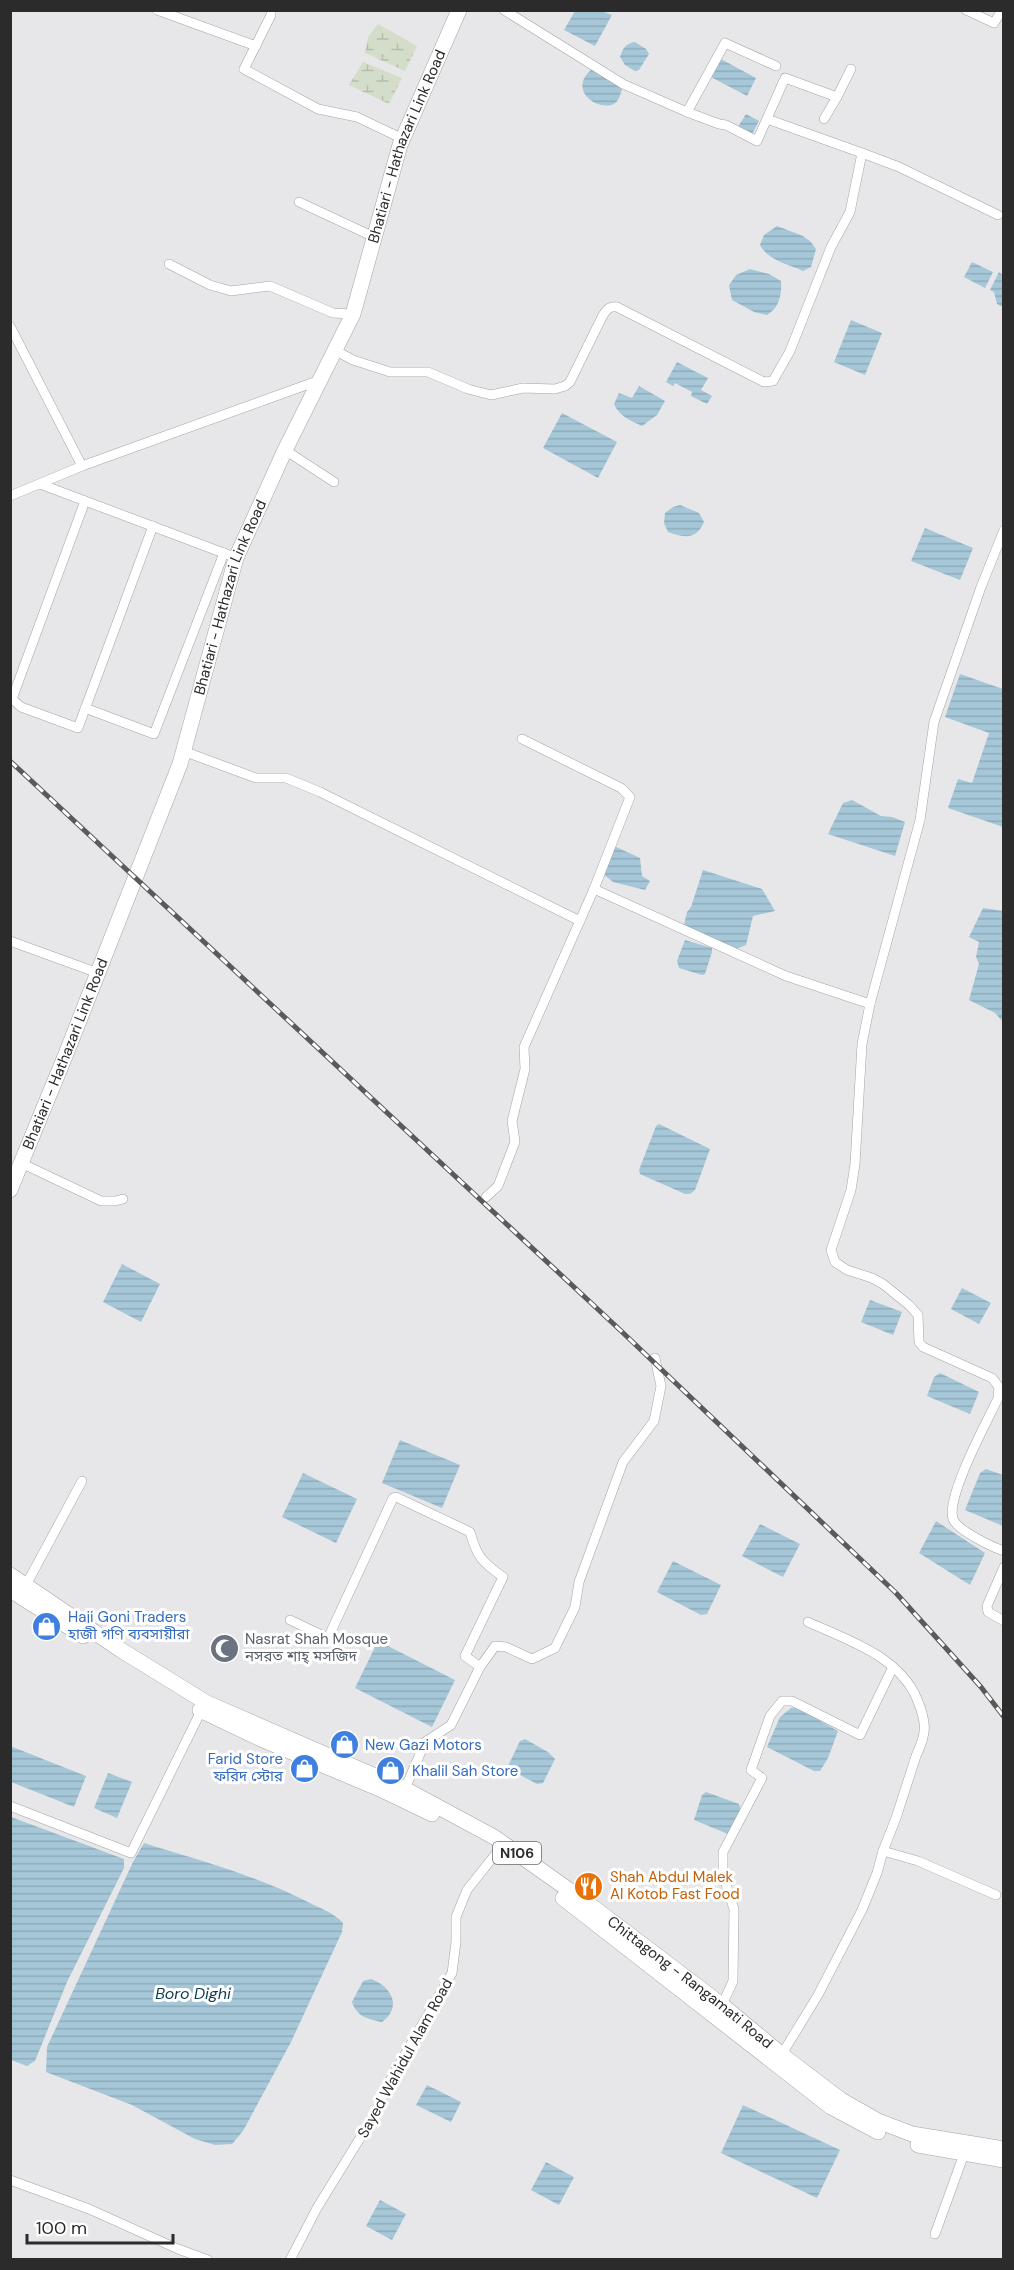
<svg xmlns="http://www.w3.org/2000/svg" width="1014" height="2270" font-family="'DM Sans','Noto Sans Bengali',sans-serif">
<defs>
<pattern id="wetland-marsh" width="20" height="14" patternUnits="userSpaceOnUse" patternTransform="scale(1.5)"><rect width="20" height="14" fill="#d3ddc9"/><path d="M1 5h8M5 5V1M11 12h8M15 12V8" fill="none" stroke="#b5bead"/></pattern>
<pattern id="water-rules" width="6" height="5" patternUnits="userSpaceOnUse" patternTransform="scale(1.5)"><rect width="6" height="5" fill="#a5c7d8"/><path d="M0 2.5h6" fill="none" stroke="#8eabba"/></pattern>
</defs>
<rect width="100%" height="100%" fill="#e7e7e9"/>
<g fill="url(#wetland-marsh)">
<path d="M378,24l39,22 -12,25 -40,-18 3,-16z"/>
<path d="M363,62l39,16 -13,26 -40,-19z"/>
</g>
<g fill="url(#water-rules)">
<path d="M575,11h27l10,4 -17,31 -31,-16z"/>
<path d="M635,42l11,7 3,5 -10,16 -4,1 -10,-6 -5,-8c3,-9 5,-13 15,-15z"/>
<path d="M719,58l37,20 -9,18 -38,-20z"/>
<path d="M591,70l27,14 4,6c-2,5 -4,14 -11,15 -17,4 -42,-16 -20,-35z"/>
<path d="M746,114l13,7 -7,13 -14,-7z"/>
<path d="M777,226l26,10 8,6 5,7 -5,18 -8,4c-15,-7 -34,-10 -43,-26l4,-10z"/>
<path d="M972,262l21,10 -8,16 -21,-11z"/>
<path d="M750,269l19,5 12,7c1,14 -2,27 -14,34l-13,-3 -22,-12 -3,-15 7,-10z"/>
<path d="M999,272l4,3v32l-6,-3 -3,-12 -4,-2z"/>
<path d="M851,320l31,13 -17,42 -31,-13z"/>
<path d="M677,362l31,16 -7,12 11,6 -5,8 -16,-8 1,-4 -17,-9 -2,3 -7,-4z"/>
<path d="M639,386l26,15 -8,14 -15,11c-11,-5 -23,-10 -28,-22l5,-11 13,5z"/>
<path d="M562,413l55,29 -19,36 -55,-30z"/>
<path d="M680,505l19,8 5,9c-8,18 -19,16 -36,10l-4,-9 1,-10 8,-6z"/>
<path d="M925,528l48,20 -13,32 -49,-19z"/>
<path d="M960,674l43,15v138l-55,-19 10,-29 14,4 17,-50 -44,-16z"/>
<path d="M852,800l29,16 11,1 13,5 -10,34 -67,-22 15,-31z"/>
<path d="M614,846l26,12 2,18 8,5 -5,9 -32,-8 -10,-8z"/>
<path d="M703,870l59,19 13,22 -22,5 -7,29 -10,4 -52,-24 3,-13 4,-5z"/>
<path d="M983,908l20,3v111l-8,-9 -26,-13 10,-36 -3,-7 3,-15 -10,-5z"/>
<path d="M685,940l27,8v4l-7,22 -3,1 -23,-7 -2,-7z"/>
<path d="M659,1124l51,25 -15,41 -5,4h-5l-45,-20 -1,-4 17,-44z"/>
<path d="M122,1264l38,20 -19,38 -38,-20z"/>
<path d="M962,1288l29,15 -12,21 -28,-15z"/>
<path d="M870,1300l32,12 -9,23 -32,-13z"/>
<path d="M940,1373l39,19 -9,22 -43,-18 7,-19z"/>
<path d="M400,1440l60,25 -18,43 -60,-25z"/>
<path d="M986,1469l17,6v51l-38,-16 15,-37z"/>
<path d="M303,1473l54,26 -21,44 -54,-26z"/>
<path d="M936,1521l49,32 -15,32 -51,-32z"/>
<path d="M760,1524l40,20 -17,33 -41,-21z"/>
<path d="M673,1561l48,24 -14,29 -6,1 -44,-23z"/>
<path d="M378,1641l77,39 -23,47 -77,-39z"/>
<path d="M791,1708h7l40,23 -10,27 -8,13h-6l-47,-24 13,-30z"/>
<path d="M525,1739l23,13 7,7 -12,24 -6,1 -30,-16 13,-27z"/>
<path d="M10,1746l76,30 -12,31 -63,-25z"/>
<path d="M108,1773l24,9 -15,36 -23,-10z"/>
<path d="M706,1792l33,12 2,6 -13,24 -34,-14 8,-25z"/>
<path d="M11,1817l113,42v9l-57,114 -32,79 -8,5 -16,-6z"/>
<path d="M144,1843c57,18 115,33 168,61 10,5 23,10 31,19l-1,9 -51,110 -48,89 -11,13 -17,1 -20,-6 -63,-34 -86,-33 1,-25 86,-185z"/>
<path d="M371,1979c20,7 32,28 11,43 -14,-3 -25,-5 -30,-20l11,-21z"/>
<path d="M427,2085l34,17 -10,20 -35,-17z"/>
<path d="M743,2105l97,45 -23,48 -96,-45z"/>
<path d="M546,2162l28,15 -15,28 -28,-15z"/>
<path d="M380,2200l26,14 -14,26 -26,-14z"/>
</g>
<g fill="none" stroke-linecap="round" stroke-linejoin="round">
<defs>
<g id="minor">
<path d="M157,10l99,36"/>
<path d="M504,10l119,74 64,28 32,12 7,1 31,16 28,-63 52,19 14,-28"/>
<path d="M966,10l28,13 8,-13"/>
<path d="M271,15l-27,54 74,40 39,8 46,22"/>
<path d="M687,112l38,-69 51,23"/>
<path d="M824,119l13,-22"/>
<path d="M862,153l37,14 99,48"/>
<path d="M299,202l75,35"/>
<path d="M169,264l41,21 21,6 39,-5 63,27 20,1"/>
<path d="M10,326l72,140 238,-86"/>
<path d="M336,351l17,9 37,12h38l40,17 23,6 32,-7 32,1 10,-3 5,-4 32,-65c4,-7 7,-11 15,-10l147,75 9,-1 17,-30 41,-104 19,-35 12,-59 -95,-34"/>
<path d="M285,450l49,32"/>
<path d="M40,484l189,71"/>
<path d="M10,496l72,-30"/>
<path d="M1004,530l-23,57 -47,135 -14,98 -50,184 -8,40 -7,120 -4,26 -20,60 4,12 12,8 25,8 11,6 26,21 9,10 1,27 4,5 69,31 7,9 -1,11c-11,24 -52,98 -45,121 4,11 39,28 51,32"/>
<path d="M10,697l11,10 57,21 75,-202"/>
<path d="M12,699l73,-198"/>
<path d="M85,708l69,26 70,-181"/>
<path d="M522,739l99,49 9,9 -36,92 192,87 84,28"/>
<path d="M183,751l73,27h30l34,14 260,129"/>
<path d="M10,941l88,32"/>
<path d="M21,1163l80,38h14l8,-2"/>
<path d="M486,1197l12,-11 17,-44 -3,-21 13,-52 -1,-22 70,-158"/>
<path d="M1004,1567l-17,39 1,6 16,9"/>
<path d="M26,1585l56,-104"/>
<path d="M290,1620l38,18 65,-140 3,-1 74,35c7,25 12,30 33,45l-38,79 15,11 -29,58 -26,17 -20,47"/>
<path d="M480,1667l15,-21 11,1 26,12 23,-11 20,-41 4,-25 44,-120 31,-41 7,-35 -6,-28"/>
<path d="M10,1806l121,47 70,-142"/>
<path d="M883,1851l35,10 78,34"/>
<path d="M722,2005l11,-24 1,-72 -11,-34v-23l39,-74 -11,-8 19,-54 12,-15h10l68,34 33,-68"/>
<path d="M779,2059l39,-64 44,-85 15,-37 6,-22 13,-33 20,-62c11,-23 11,-33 1,-57 -18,-43 -69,-59 -109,-77"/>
<path d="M10,2180l79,29 89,40 30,11"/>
<path d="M935,2234l29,-80"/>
<path d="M290,2260l27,-52 56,-91 19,-40 60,-104 4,-31v-25l11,-27 31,-39"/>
</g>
<g id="primary">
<path id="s1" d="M10,1190l56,-136 114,-290 56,-206 49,-108 68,-136 47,-169 59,-135"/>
</g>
<g id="trunk">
<path id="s2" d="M10,1575l111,75 86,53 198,86 89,48 99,70 129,98 60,50 59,45 37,21 34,13 92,15"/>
<path d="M10,1590l73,46"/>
<path d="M200,1710l61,29 119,50 52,25"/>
<path d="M563,1898l268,209 47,25"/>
<path d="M918,2145l86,15"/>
</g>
</defs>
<use href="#minor" stroke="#a4a4a6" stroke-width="10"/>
<use href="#primary" stroke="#a4a4a6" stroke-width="16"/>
<use href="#trunk" stroke="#a4a4a6" stroke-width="16"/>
<use href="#minor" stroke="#fff" stroke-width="9"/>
<use href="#primary" stroke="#fff" stroke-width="15"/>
<use href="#trunk" stroke="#fff" stroke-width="15"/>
<defs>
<path id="rail" d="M10,761l609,568 277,264 85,94 23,30"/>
</defs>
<use href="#rail" stroke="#5a5a5b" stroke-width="5"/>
<use href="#rail" stroke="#fff" stroke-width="3" stroke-dasharray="9" stroke-linecap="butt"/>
</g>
<defs>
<symbol id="shop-disc" viewBox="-11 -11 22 22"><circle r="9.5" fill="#3f7fe0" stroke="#fff"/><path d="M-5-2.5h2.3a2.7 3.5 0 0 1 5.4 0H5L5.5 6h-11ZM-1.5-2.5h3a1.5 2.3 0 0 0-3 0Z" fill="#fff"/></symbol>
<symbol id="mosque-disc" viewBox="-11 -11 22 22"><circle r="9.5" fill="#6b7280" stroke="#fff"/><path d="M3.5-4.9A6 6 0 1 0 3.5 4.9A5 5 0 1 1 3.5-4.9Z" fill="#fff"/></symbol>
<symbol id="restaurant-disc" viewBox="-11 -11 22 22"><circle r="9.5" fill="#e8710a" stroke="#fff"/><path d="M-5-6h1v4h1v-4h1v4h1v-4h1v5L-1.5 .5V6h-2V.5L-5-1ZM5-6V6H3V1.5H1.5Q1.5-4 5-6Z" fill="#fff"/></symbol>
</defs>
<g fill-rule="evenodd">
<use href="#shop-disc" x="30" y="1610" width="33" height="33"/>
<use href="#mosque-disc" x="208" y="1632" width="33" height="33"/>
<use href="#shop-disc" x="328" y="1728" width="33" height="33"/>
<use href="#shop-disc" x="288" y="1752" width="33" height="33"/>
<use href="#shop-disc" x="374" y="1754" width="33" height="33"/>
<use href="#restaurant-disc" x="572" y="1870" width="33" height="33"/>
</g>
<g text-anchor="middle" stroke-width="6" stroke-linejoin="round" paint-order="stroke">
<rect fill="#fff" stroke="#6b6b6b" stroke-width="1.5" x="493" y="1842" width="48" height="22" rx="4.5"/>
<g font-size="14" font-weight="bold" fill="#2b2b2c">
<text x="517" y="1858">N106</text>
</g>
<g font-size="15" fill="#2b2b2c" stroke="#fff">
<text dy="5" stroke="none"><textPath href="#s1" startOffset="1119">Bhatiari - Hathazari Link Road</textPath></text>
<text dy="5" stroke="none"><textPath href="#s1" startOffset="633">Bhatiari - Hathazari Link Road</textPath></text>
<text dy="5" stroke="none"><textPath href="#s1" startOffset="147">Bhatiari - Hathazari Link Road</textPath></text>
<text dy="5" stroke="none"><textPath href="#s2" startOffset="796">Chittagong - Rangamati Road</textPath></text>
<text transform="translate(405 2058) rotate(-61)" y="5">Sayed Wahidul Alam Road</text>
</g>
<g font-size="15" fill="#366cbe" stroke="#fff" text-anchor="start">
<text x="68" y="1622">Haji Goni Traders<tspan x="68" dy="17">হাজী গণি ব্যবসায়ীরা</tspan></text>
<text x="365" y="1750">New Gazi Motors</text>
<text x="283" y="1764" text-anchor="end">Farid Store<tspan x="283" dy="17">ফরিদ স্টোর</tspan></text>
<text x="412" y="1776">Khalil Sah Store</text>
</g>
<g font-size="15" fill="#5b616d" stroke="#fff" text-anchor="start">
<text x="245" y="1644">Nasrat Shah Mosque<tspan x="245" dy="17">নসরত শাহ্‌ মসজিদ</tspan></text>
</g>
<g font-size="15" fill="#c56008" stroke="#fff" text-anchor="start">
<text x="610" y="1882">Shah Abdul Malek<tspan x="610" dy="17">Al Kotob Fast Food</tspan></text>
</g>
<g font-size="16" font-style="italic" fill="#0b3b4d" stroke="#fff">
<text x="193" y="1999">Boro Dighi</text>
</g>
</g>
<rect width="1014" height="2270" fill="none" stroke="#2b2b2c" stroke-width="24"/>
<path d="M27 2234v9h146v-9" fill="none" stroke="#2b2b2c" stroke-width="3"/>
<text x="36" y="2234" font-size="18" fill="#2b2b2c" stroke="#ffffff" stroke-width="4.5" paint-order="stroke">100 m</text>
</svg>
